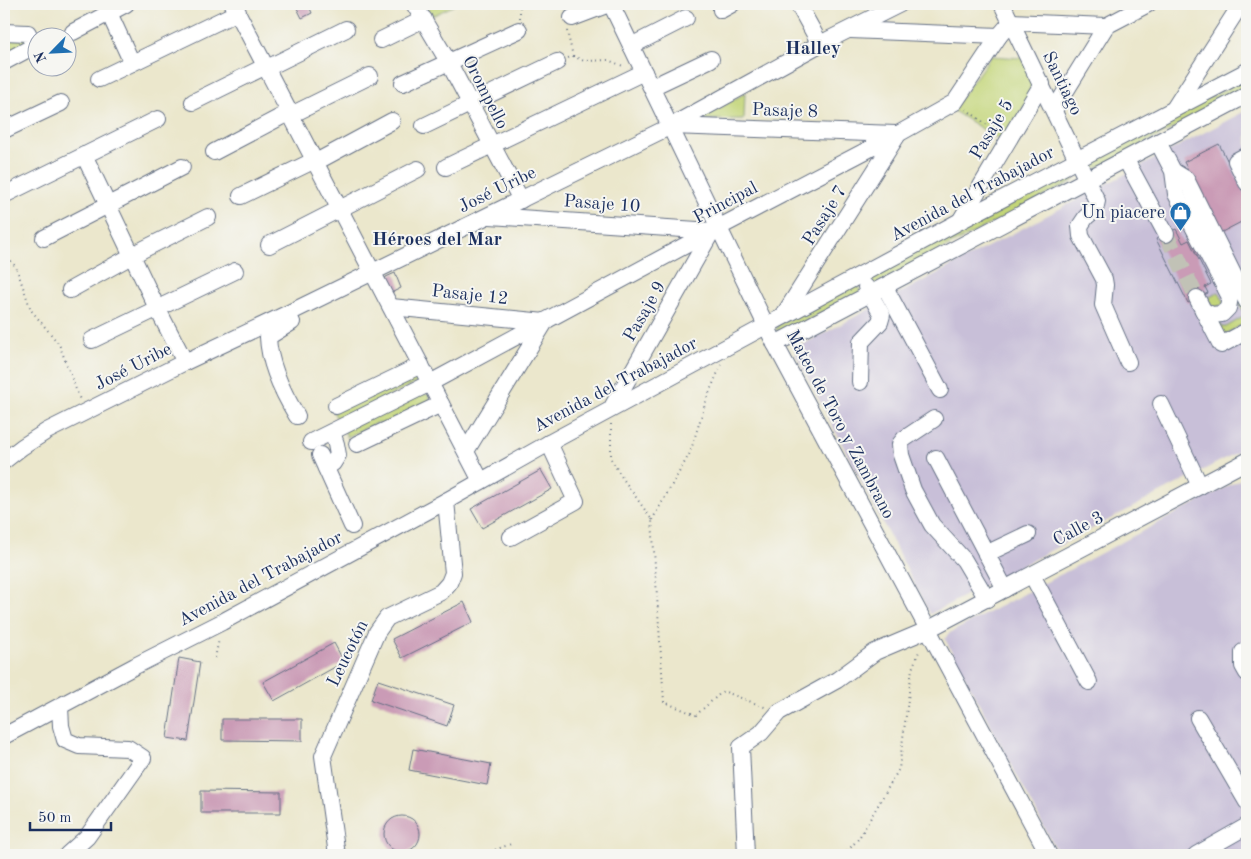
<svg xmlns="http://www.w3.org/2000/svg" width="1251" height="859" font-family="'Old Standard TT',serif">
<rect width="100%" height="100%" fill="#f6f6f2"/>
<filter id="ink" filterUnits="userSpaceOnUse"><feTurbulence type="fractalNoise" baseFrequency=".02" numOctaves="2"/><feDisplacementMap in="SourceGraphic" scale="10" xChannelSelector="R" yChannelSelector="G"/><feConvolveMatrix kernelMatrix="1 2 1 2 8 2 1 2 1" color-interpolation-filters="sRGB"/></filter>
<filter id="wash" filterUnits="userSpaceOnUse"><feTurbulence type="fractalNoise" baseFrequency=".0096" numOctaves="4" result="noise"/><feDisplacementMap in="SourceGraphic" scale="20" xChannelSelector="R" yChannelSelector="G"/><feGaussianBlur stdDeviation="1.12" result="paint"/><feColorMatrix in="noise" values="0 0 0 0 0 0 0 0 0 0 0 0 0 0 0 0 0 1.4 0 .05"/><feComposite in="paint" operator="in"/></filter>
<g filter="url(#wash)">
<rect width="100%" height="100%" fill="#ebe7cc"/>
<g fill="#c8bfd8">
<path d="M1247,110v337l-317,167 -134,-259 2,-8z"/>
<path d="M1247,476v379h-188l-114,-216 3,-5z"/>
</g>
<g fill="#c3d578" stroke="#6f826b">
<path d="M424,4h30l1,1 -23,11z"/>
<path d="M4,38h21l4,5 -25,14z"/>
<path d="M991,56l31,2 14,28 -33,56 -51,-32z"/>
<path d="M1247,78v12l-154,80 -7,-3 2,-7z"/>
<path d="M745,93l-1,26 -45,1z"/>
<path d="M1069,170l6,3 -2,8 -199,104 -5,-3v-6z"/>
<path d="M1225,268l22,43v11l-21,12 -5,-1 -8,-12 6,1 3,5h4l19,-11 -23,-47z"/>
<path d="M855,284l4,3 2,5 -78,41 -7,-3 2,-5z"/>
<path d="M1219,292l5,10 -1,2 -9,4 -6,-10z"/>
<path d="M416,373l3,5 -1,4 -80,39 -5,-10z"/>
<path d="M422,393l7,2 2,7 -49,24 -3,-4 -32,15 -3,-7z"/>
</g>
<g id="blocks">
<g fill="#ca9bb6">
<path d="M295,4h13l4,9 -10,5z"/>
<path d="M1219,144l28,55v20l-27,14 -36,-71z"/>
<path d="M1176,229l7,14 6,-3 22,44 -6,3 3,6 -20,10 -32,-64z"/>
<path d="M395,273l6,15 -12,6 -6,-10 3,-7z"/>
<path d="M541,470l11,19 -70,39 -11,-19z"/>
<path d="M464,602l9,20 -71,36 -10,-19z"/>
<path d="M334,643l10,19 -70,39 -11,-19z"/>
<path d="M179,658l21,4 -12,79 -21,-3z"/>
<path d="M378,680l76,25 -7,21 -76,-26z"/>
<path d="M222,719h80v22l-80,-1z"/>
<path d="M413,749l78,15 -4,21 -78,-15z"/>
<path d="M201,791l80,1v21h-80z"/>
<circle cx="402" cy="834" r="18"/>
</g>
</g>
</g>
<g filter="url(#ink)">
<use href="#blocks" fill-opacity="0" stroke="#646f84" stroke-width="1"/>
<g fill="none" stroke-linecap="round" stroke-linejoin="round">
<path stroke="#c1c2b6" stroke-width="16" stroke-dasharray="16 8" stroke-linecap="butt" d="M1166,234l31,64"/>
<defs>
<g id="minor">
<path d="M105,4l27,59"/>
<path d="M233,4l248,477"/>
<path d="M414,4l35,59 72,137"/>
<path d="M611,4l164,340 274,511"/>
<path d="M798,4l22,40"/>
<path d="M1002,4l95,197 -2,9 -9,7 -6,9 1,10 23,43 1,6 -2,20 25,57"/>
<path d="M721,10l11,-6"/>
<path d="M572,18l37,-14"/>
<path d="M850,30l149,6"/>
<path d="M4,32l24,1 6,13 -30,16"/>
<path d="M73,32l53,-28"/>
<path d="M381,40l43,-21"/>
<path d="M631,46l55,-28"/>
<path d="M267,68l79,-39"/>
<path d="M99,79l139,-67"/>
<path d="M403,83l116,-53"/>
<path d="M652,87l59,-28"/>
<path d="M193,102l73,-36"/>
<path d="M1175,107l66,-103"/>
<path d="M1054,110l52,-84 42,-22"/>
<path d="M291,115l79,-39"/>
<path d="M424,126l133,-64"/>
<path d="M671,126l225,8"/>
<path d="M4,130l57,-27"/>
<path d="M1158,142l15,29 3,23 54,103 -2,11 -6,6 -11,1 -8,-5 -6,-12"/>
<path d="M214,152l76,-40"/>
<path d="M84,155l73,153 28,54"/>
<path d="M1247,155l-11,6 11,22"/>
<path d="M1126,160l40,74"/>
<path d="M316,162l76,-41"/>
<path d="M446,167l198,-95"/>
<path d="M1173,171l13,8 61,123"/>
<path d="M4,195l154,-76"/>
<path d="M241,196l74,-36"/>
<path d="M490,216l222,15 -101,178"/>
<path d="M960,221l82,-137"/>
<path d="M44,238l138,-71"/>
<path d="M269,245l149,-76"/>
<path d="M885,287l55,103"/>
<path d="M70,290l74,-41 64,-32"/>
<path d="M391,307l154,15 -79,129"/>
<path d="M1203,310l18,35 26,-14"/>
<path d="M783,316l114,-180"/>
<path d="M292,322l-24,15c1,27 15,56 29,79"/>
<path d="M92,340l143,-69"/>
<path d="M775,344l472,-249"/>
<path d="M860,382l1,-40 19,-20 2,-7 -16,-28"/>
<path d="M1161,404l39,82"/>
<path d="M336,406l85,-41"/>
<path d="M934,419l-30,20 -4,5 1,11 12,35 19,35 32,35 23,39"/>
<path d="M311,442l119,-59 282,-152 186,-97 57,-32 44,-66 12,-14 95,4"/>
<path d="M357,444l84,-40"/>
<path d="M320,455l32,71"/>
<path d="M936,458l69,131"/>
<path d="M4,461l18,-14 25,-16 138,-69 106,-50 380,-186 149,-82 80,-40"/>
<path d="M326,468l7,-5 5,-8 -2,-11 -4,-12"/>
<path d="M511,537l65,-36 -27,-58"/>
<path d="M986,554l42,-20"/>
<path d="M1032,575l57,107"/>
<path d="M1247,650l-4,2v14l4,7"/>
<path d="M60,707l1,19 4,14 14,6 49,2 15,10 -56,79 -20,18"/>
<path d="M1198,718l49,84"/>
<path d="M4,736l131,-70 87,-44 224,-121 103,-58 411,-222 287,-150"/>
<path d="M337,855l-14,-99 54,-124 10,-14 54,-26 8,-9 4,-10 -7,-72"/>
<path d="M746,855l-5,-108 20,-14 18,-21 58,-32 38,-28 52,-22 320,-169"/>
<path d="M1196,855l51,-29"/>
</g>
</defs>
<use href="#minor" stroke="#646f84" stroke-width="18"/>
<g stroke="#646f84" stroke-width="2" stroke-dasharray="1 4" stroke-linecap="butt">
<path d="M520,18v-14"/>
<path d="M567,31l6,25 -5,2"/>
<path d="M573,56l11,5 24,-1 15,6"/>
<path d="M966,109l32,24"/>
<path d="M4,253l12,14 15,43 28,34 21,56"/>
<path d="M611,424v35l10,17 31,44 12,182 32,13 27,-24 44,17"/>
<path d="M652,520l38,-67 17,-55 14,-33"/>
<path d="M215,658l4,-19"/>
<path d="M481,855l30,-11"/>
<path d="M844,855l15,-17 40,-69 13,-100 8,-20"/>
</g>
<use href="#minor" stroke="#fff" stroke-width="16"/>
</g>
</g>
<defs>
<symbol id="shop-pin" viewBox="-11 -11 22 30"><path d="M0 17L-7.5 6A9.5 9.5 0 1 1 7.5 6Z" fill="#1f6fb2" stroke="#f6f6f2"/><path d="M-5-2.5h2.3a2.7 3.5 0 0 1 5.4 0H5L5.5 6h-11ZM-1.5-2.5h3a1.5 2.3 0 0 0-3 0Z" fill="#fff"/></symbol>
</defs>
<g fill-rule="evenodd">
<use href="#shop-pin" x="1168" y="200" width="25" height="34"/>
</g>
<g text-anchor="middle" stroke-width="4" stroke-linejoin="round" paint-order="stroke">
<g font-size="18" fill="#1b2f5e" stroke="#f6f6f2">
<text transform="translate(1063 83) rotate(64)" y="6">Santiago</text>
<text transform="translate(486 92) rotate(63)" y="6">Orompello</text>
<text transform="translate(785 110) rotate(2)" y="6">Pasaje 8</text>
<text transform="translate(991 129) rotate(-59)" y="6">Pasaje 5</text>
<text transform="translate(497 189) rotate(-26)" y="6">José Uribe</text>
<text transform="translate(972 193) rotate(-28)" y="6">Avenida del Trabajador</text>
<text transform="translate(725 202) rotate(-28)" y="6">Principal</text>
<text transform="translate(602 203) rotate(4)" y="6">Pasaje 10</text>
<text transform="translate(824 215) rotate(-58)" y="6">Pasaje 7</text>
<text transform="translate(470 294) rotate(6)" y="6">Pasaje 12</text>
<text transform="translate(644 311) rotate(-60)" y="6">Pasaje 9</text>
<text transform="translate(133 366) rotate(-27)" y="6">José Uribe</text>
<text transform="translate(615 384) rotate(-28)" y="6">Avenida del Trabajador</text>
<text transform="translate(841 424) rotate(62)" y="6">Mateo de Toro y Zambrano</text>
<text transform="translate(1078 528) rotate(-28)" y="6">Calle 3</text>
<text transform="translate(260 578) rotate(-28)" y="6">Avenida del Trabajador</text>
<text transform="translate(347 653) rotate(-64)" y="6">Leucotón</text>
</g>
<g font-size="18" fill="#1b2f5e" stroke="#f6f6f2" text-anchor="end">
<text x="1165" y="218">Un piacere</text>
</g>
<g font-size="19" font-weight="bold" fill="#1b2f5e" stroke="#f6f6f2">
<text x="813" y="54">Halley</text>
<text x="437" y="245">Héroes del Mar</text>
</g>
</g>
<rect width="1251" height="859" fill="none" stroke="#f6f6f2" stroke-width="20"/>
<g transform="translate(52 52) rotate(246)"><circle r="24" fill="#f6f6f2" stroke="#9ea6b7"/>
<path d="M0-4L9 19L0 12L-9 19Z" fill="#1f6fb2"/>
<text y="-8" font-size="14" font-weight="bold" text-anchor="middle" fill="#1b2f5e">N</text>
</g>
<path d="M30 822v8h81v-8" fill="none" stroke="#1b2f5e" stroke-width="2.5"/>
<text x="38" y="822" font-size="15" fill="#1b2f5e" stroke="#f6f6f2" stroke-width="4" paint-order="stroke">50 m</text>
</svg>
